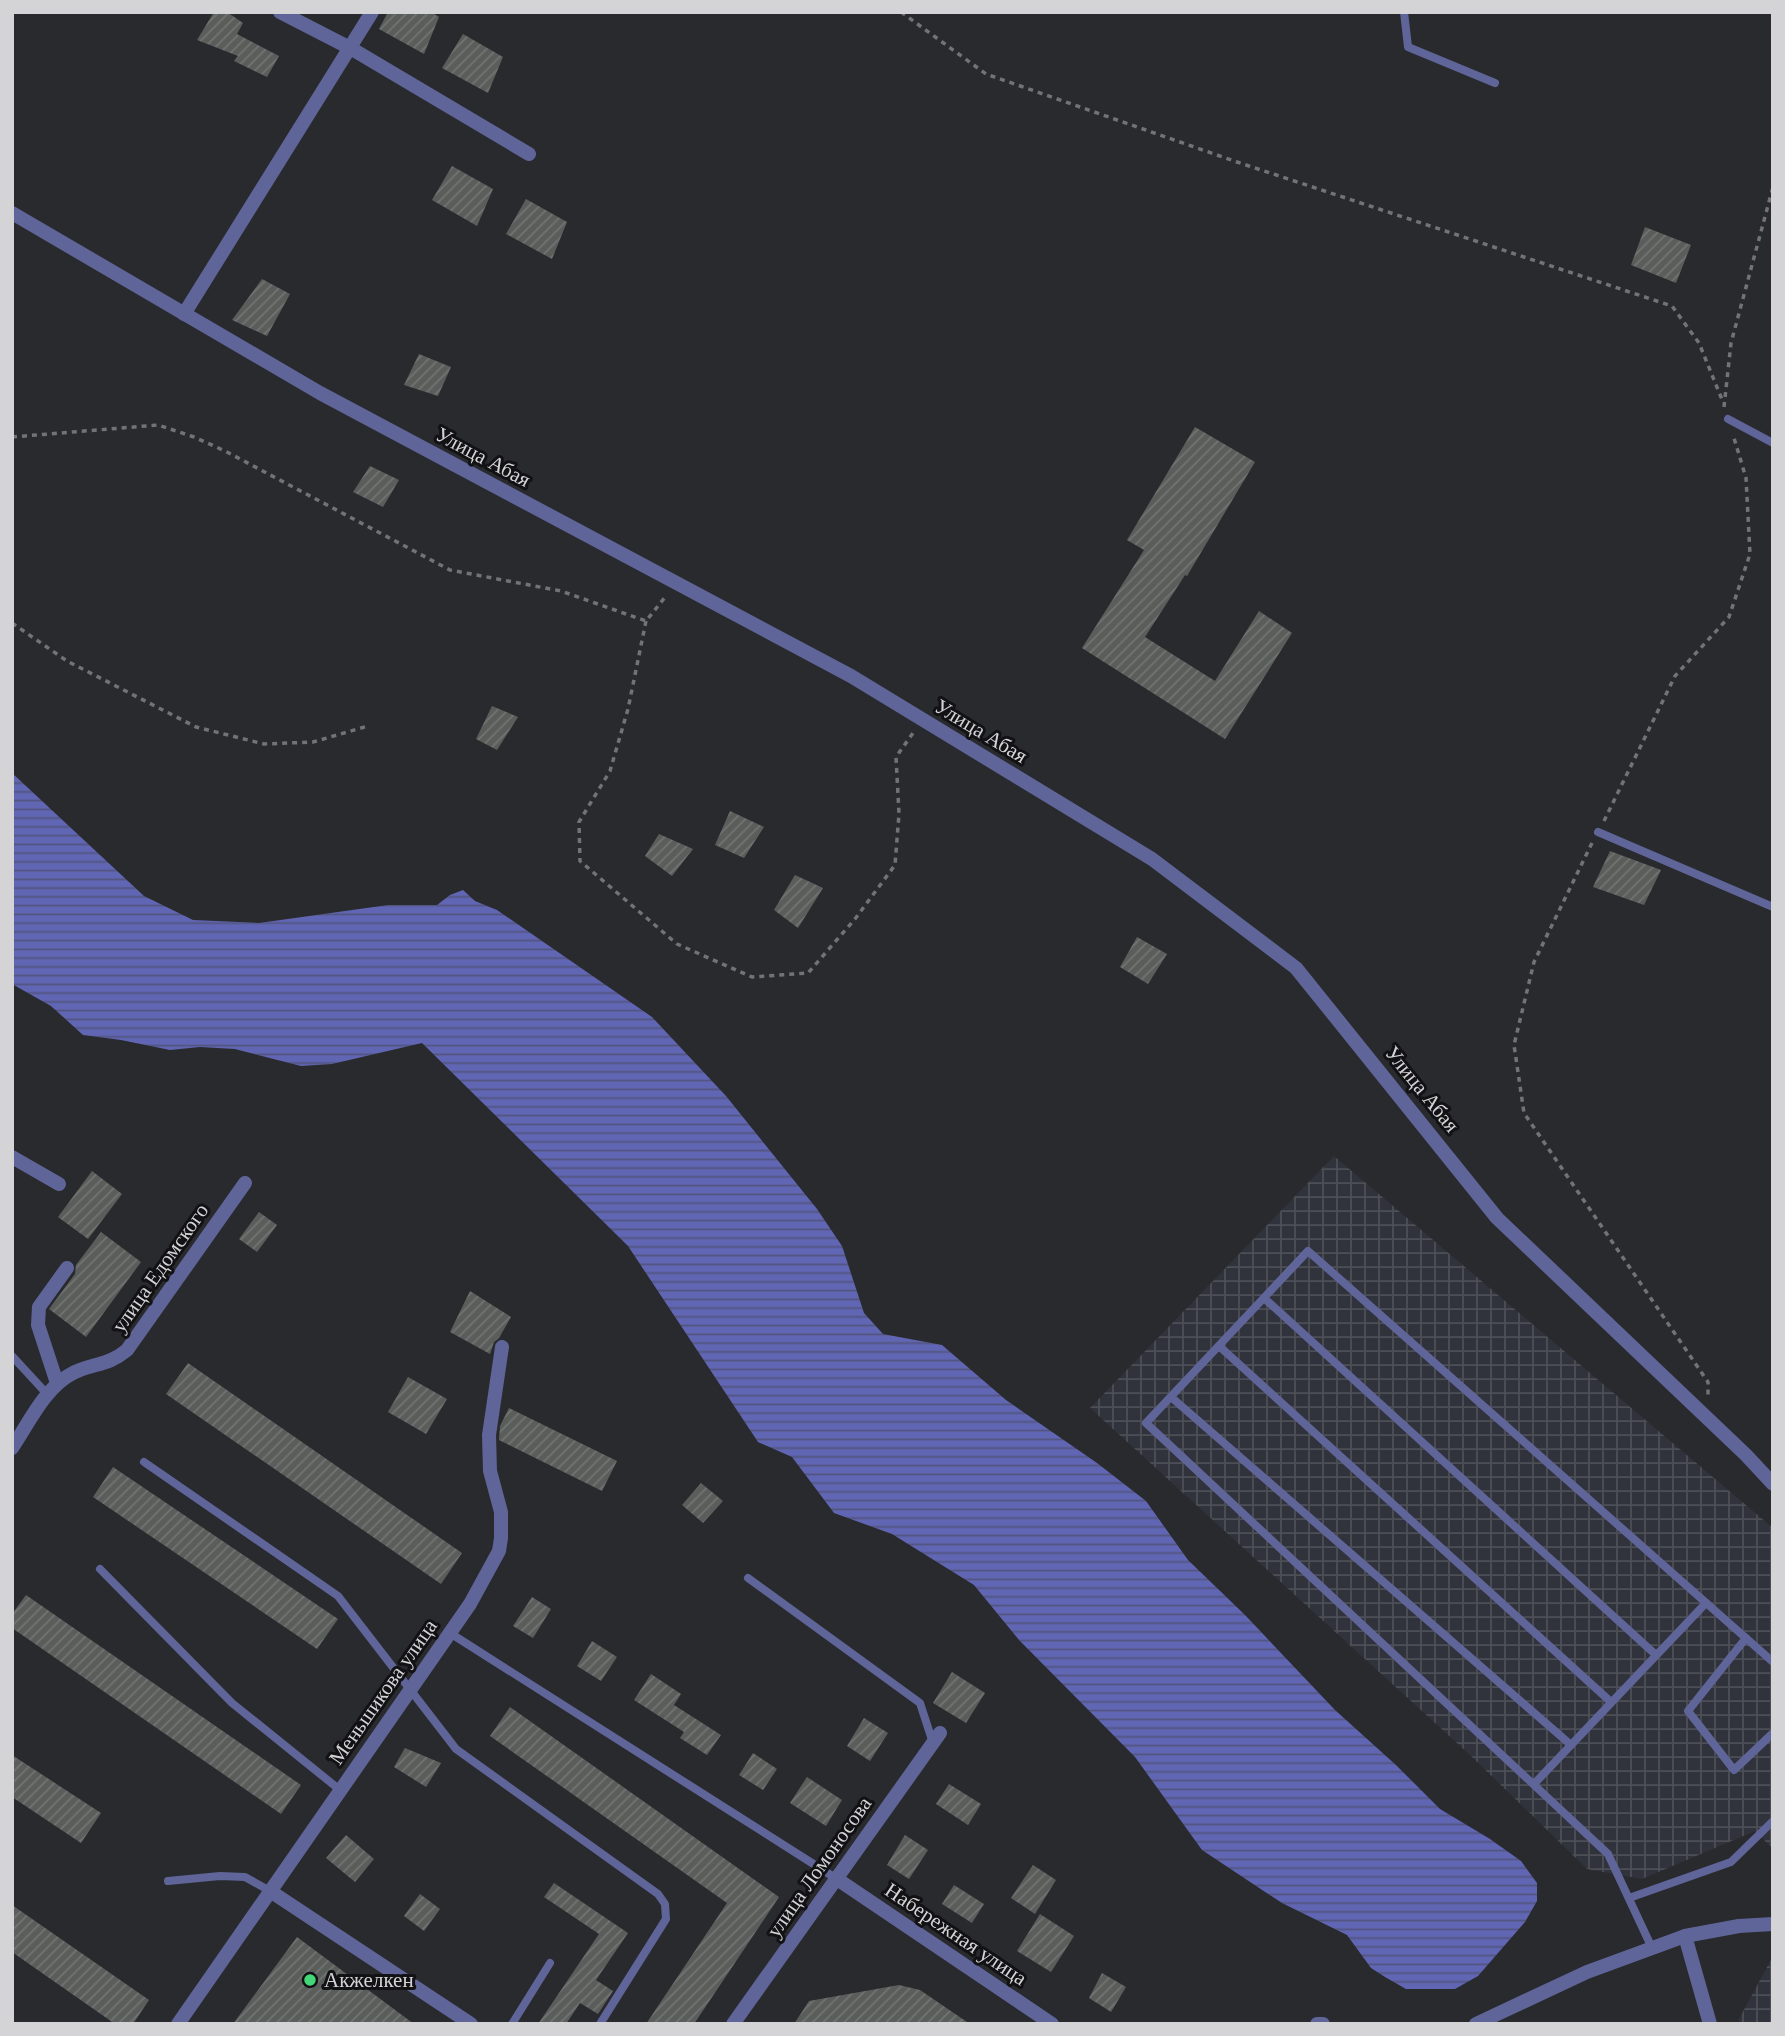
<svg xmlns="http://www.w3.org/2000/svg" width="1785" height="2036" font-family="Georgia,serif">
<defs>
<pattern id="industrial-grid" width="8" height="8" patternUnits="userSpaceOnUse" patternTransform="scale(1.75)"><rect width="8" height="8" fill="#30323c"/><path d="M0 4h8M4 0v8" fill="none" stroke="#4d4f57"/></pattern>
<pattern id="water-rules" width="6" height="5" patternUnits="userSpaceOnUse" patternTransform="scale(1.75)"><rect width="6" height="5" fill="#6066b3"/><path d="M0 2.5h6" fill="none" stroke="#52557f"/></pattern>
<pattern id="building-hatch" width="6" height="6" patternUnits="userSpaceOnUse" patternTransform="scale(1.75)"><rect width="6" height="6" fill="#5a5e5b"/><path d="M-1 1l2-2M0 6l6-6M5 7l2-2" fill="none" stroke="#717472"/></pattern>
</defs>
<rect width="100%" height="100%" fill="#292a2e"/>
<g fill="url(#industrial-grid)">
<path d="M1334,1156l439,372v321l-18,-18 -113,48 -55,-10 -117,-114 -380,-347z"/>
<path d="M1773,1956v68h-34v-5z"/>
</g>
<path fill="url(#water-rules)" d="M12,773l132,123 49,24 66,3 129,-18h49l13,-10 13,-5 12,11 22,9 155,107 74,79 91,113 25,37 22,67 19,21 59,11 64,55 91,63 49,38 42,59 57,55 90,95 62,56 43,43 50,30 31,22 16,22v18l-12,21 -47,54 -23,13h-49l-21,-12 -14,-9 -24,-33 -65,-32 -80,-53 -67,-93 -116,-117 -45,-55 -82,-51 -58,-21 -42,-56 -34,-15 -130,-196 -206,-203 -90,21 -31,2 -66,-17 -35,-2 -30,3 -49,-10 -38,-5 -32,-29 -39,-22z"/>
<g fill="url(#building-hatch)">
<path d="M214,12h13l16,11 -6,11 42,22 -12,21 -33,-16 4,-5 -41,-16z"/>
<path d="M388,12h43l8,5 -15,37 -45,-25z"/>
<path d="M463,34l40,23 -15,36 -46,-25z"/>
<path d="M452,166l41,23 -16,37 -45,-26z"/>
<path d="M526,199l41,23 -15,37 -46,-25z"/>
<path d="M1645,227l46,18 -15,38 -45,-18z"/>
<path d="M262,279l28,15 -23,42 -35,-16z"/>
<path d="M419,354l32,13 -13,29 -34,-11z"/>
<path d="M1195,427l60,35 -68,114 -2,-1 -40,62 70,44 44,-70 33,22 -67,106 -143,-91 62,-98 -17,-10z"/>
<path d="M370,466l29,14 -16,27 -30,-15z"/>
<path d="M492,706l26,11 -21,33 -21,-11z"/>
<path d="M730,811l34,16 -20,31 -29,-13z"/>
<path d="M659,834l34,15 -21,27 -27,-20z"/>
<path d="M1610,851l51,19 -17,35 -51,-18z"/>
<path d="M795,875l28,13 -25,40 -24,-18z"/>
<path d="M1137,937l30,17 -19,30 -28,-17z"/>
<path d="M92,1171l30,23 -34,45 -30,-22z"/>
<path d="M259,1212l18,13 -20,27 -18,-13z"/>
<path d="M101,1232l40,30 -55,75 -37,-28 26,-35 1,-9z"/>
<path d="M470,1291l41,26 -12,21 -5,4 -4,12 -40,-22z"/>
<path d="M188,1363l274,190 -21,31 -275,-190z"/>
<path d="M408,1377l39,22 -21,35 -38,-22z"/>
<path d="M509,1408l108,53 -15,30 -103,-51 1,-14z"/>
<path d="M113,1467l225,152 -21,30 -224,-152z"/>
<path d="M701,1483l22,18 -20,22 -21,-18z"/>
<path d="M26,1595l275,190 -20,29 -269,-186v-14z"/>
<path d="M532,1597l19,12 -18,29 -20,-12z"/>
<path d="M592,1641l25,16 -16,24 -24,-15z"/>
<path d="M952,1672l33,21 -19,30 -33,-20z"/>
<path d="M651,1674l30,20 -7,11 47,30 -14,20 -27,-17 4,-6 -50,-32z"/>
<path d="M510,1707l269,190 -85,127h-48l81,-121 -237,-167z"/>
<path d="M864,1718l24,15 -18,28 -23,-15z"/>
<path d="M405,1748l36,15 -15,24 -32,-20z"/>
<path d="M753,1753l24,16 -14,21 -24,-15z"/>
<path d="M12,1755l89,58 -20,30 -69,-46z"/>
<path d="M807,1777l35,23 -16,26 -36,-23z"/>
<path d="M949,1784l32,20 -13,21 -32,-21z"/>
<path d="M346,1835l28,24 -19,23 -29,-24z"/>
<path d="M905,1835l23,15 -19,29 -22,-14z"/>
<path d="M1033,1865l23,15 -21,34 -24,-16z"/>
<path d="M554,1883l74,50 -32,47 17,11 -15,23 -18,-11 -14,21h-28l61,-90 -55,-37z"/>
<path d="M954,1885l30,19 -12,19 -30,-19z"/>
<path d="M420,1894l20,15 -16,22 -20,-15z"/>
<path d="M12,1905l137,95 -16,24h-18l-103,-72z"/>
<path d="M1040,1914l34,22 -23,36 -34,-21z"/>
<path d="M297,1937l117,87h-181z"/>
<path d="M1102,1973l24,14 -15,25 -22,-14z"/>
<path d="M899,1985l21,5 50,34h-176l15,-23z"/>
</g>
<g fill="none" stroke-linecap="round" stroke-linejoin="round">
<g stroke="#737377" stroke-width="3.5" stroke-dasharray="5 5" stroke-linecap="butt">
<path d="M901,12l85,62 251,88 435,144 27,37 24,59"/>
<path d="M1724,407l7,-64 42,-156"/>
<path d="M12,437l146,-12 36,12 31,14 225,119 111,21 85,30 20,-25"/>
<path d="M646,621l-18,88 -18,62 -31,51 1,39 97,83 75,33 56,-4 47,-54 40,-54 4,-51 -3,-57 17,-24"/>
<path d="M12,623l55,38 129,66 68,17 49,-2 55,-16"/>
<path d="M1604,821l71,-145 54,-59 21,-63 -4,-76 -12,-40"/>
<path d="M1592,843l-58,119 -20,83 10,68 184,269v13"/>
</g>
<g stroke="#5f6598" stroke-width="8">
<path d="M1404,12l4,35 87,36"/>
<path d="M1728,419l45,24"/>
<path d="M1598,832l175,75"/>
<path d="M1264,1298l392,357"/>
<path d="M1219,1346l392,356"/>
<path d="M12,1356l36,39"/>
<path d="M1171,1397l400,348"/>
<path d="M144,1462l194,134 118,153 202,145 7,10 1,15 -66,105"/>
<path d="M100,1569l132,134 108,87"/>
<path d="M748,1578l172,125 13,40"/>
<path d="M450,1633l387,246"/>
<path d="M1746,1638l-58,73 46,59 39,-37"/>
<path d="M1534,1784l172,-181"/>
<path d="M168,1881l52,-5 25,1 25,14"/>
<path d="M1629,1898l102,-36 42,-41"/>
<path d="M1652,1948l-44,-94 -462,-431 162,-172 465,411"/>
<path d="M512,2024l38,-61"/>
</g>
<g stroke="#5f6598" stroke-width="14">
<path d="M280,12l72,37 177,105"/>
<path d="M184,314l188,-302"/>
<path d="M12,1157l47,27"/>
<path d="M57,1383l-19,-58 1,-18 28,-39"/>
<path d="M12,1448c17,-25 33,-61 61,-75 20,-10 35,-7 54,-23l118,-167"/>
<path d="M837,1879l215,145"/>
<path d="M270,1891l201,133"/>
<path d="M1685,1936l25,88"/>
<path d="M178,2024l292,-420 29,-53 2,-13v-26l-11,-41 -1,-36 13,-88"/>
<path d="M733,2024l207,-291"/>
</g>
<g stroke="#5f6598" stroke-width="14">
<path d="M12,213l308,180 531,283 301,183 144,109 201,250 249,237 27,29"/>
<path d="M1317,2024h6"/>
<path d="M1476,2024l111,-52 98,-36 54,-10 34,-2"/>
</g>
</g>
<circle fill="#44d77a" stroke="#121215" stroke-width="2.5" cx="310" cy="1980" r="7"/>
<g text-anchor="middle" stroke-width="6" stroke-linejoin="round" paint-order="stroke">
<g font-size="21" fill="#d4d4d7" stroke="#121215">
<text transform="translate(483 457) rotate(28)" y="7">Улица Абая</text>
<text transform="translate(981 731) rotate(31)" y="7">Улица Абая</text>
<text transform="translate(1422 1089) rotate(51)" y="7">Улица Абая</text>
<text transform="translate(160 1268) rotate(-55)" y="7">улица Едомского</text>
<text transform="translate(383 1692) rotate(-55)" y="7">Меньшикова улица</text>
<text transform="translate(819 1867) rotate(-55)" y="7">улица Ломоносова</text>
<text transform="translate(956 1934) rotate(34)" y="7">Набережная улица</text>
</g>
<g font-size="21" fill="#d4d4d7" stroke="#121215" text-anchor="start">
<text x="324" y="1987">Акжелкен</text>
</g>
</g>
<rect width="1785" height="2036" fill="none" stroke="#d4d4d7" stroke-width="28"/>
</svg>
